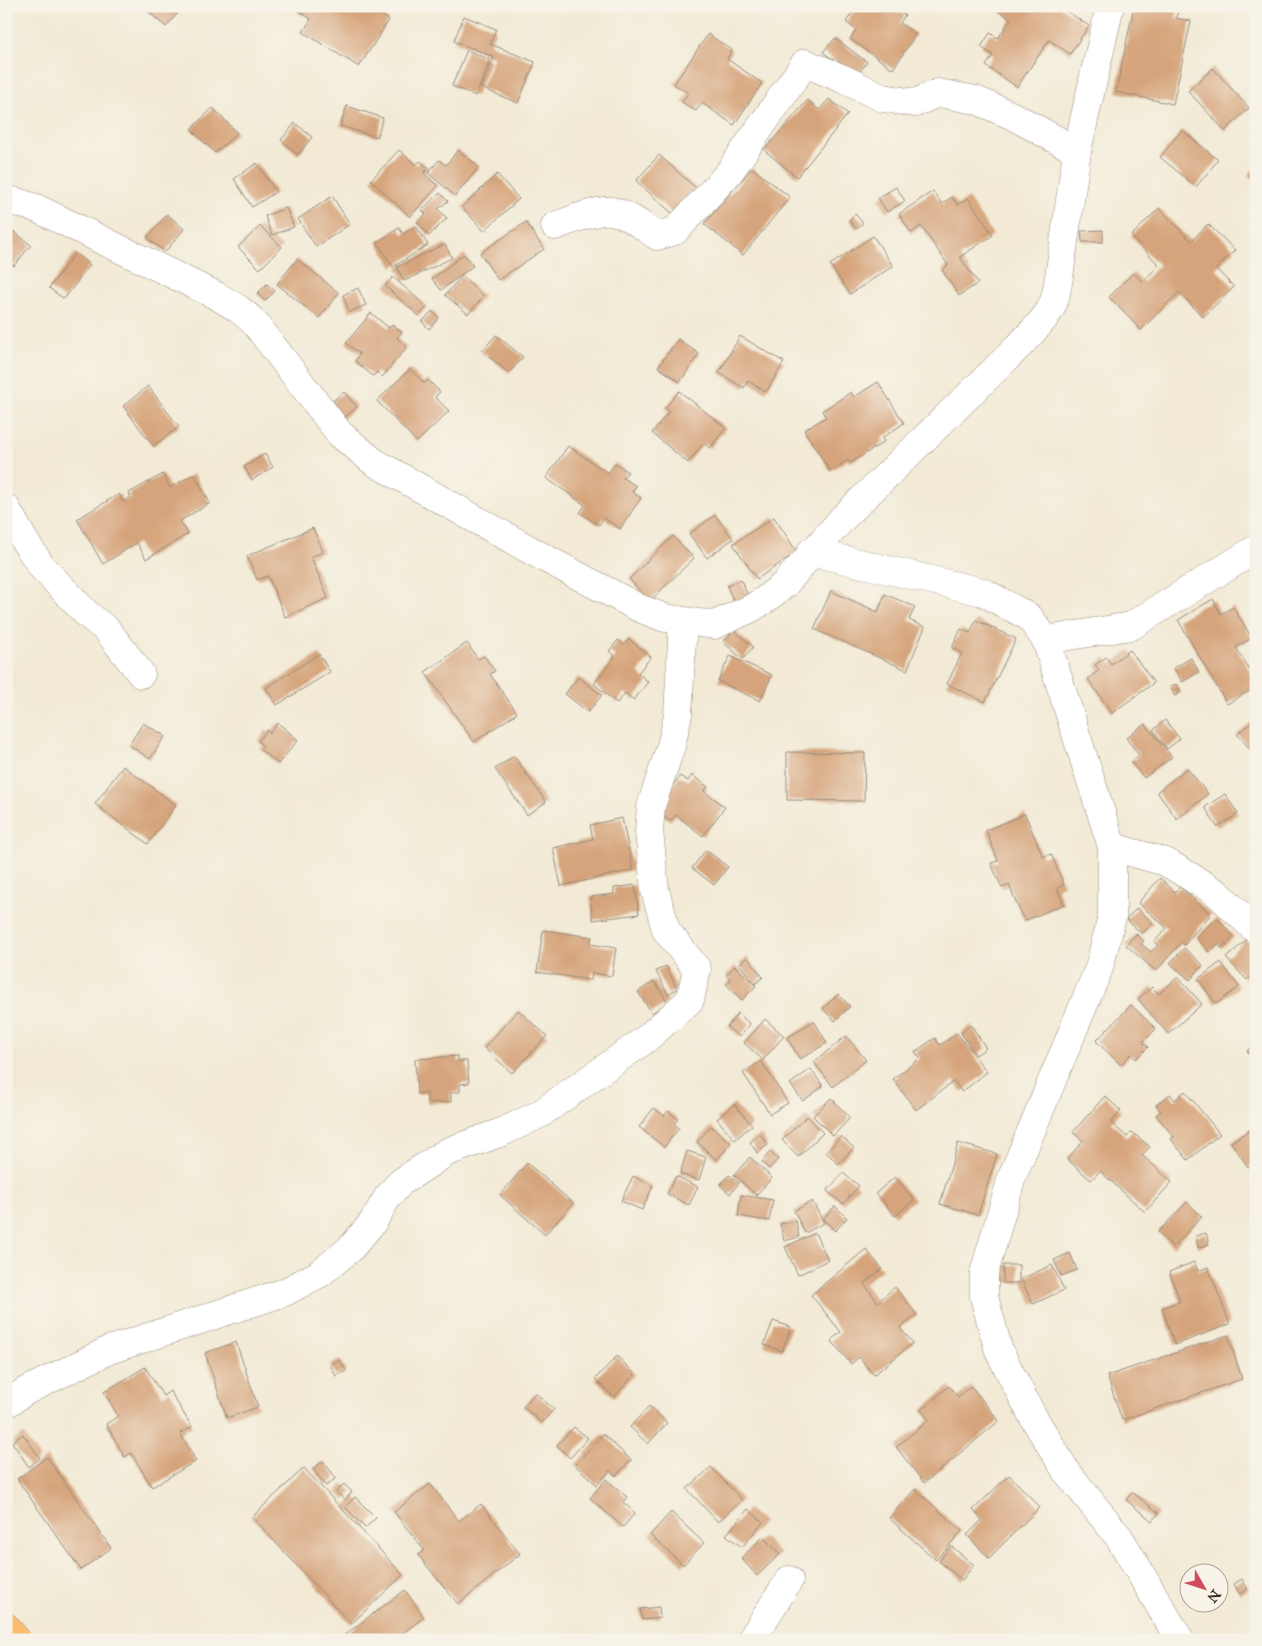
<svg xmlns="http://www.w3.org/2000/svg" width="1262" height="1646" font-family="'IM FELL Great Primer',serif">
<rect width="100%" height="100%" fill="#f7f3e8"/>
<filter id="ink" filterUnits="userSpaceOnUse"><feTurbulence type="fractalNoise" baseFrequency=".02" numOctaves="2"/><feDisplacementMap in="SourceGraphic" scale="10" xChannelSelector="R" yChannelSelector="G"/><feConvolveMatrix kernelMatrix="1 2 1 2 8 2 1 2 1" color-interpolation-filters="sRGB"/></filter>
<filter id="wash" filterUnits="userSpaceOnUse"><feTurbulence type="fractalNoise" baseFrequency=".0096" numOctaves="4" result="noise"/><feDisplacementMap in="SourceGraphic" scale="20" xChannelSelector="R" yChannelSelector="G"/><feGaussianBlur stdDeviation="1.12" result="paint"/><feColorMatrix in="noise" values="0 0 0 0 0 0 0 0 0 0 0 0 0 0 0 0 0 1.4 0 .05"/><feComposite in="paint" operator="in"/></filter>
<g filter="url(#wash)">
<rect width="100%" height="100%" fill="#f2ead5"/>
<g id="blocks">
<g fill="#d6a47c">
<path d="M142,6h40l1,1 -17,20z"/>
<path d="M291,6h88l1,1 -3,5 12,8 -30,47 -56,-35 8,-13z"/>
<path d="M857,6h19l8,5 3,-5h6l12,9 -5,8 16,11 -23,35 -43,-30 6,-9 -10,-8z"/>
<path d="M1000,6h59l30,20 -19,28 -21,-14 -32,47 -31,-21 7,-11 -12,-8 9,-14 8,5 13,-19 -14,-9z"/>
<path d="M1134,6h45l-3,12 15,3 -18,83 -57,-12z"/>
<path d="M464,16l32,13 -6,15 45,18 -17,41 -37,-15 13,-31 -40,-16z"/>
<path d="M708,34l24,16 -5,9 35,24 -28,42 -32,-22 -6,8 -14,-9 6,-9 -14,-9z"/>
<path d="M835,38l32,24 -11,15 -33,-25z"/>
<path d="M467,50l23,10 -14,36 -24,-10z"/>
<path d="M1213,68l36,40 -24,23 -37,-40z"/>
<path d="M829,99l19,15 -51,63 -33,-27 44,-50 11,10z"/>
<path d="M347,106l36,12 -6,19 -37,-11z"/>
<path d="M213,108l24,25 -22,20 -24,-24z"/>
<path d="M295,123l17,14 -14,18 -17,-15z"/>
<path d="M1182,130l36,30 -22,27 -36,-30z"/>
<path d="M399,150l17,15 4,-4 9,7 -5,5 14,13 -28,31 -39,-37z"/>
<path d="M458,150l21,17 -24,29 -27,-23 11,-13 7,5z"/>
<path d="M659,155l37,33 -23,26 -37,-33z"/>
<path d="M257,163l19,29 -24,15 -18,-28z"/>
<path d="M1256,167v15l-8,-7z"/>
<path d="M752,168l38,29 -47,58 -39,-31z"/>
<path d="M497,174l22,25 -35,32 -22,-24z"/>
<path d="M896,187l9,14 -18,11 -9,-14z"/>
<path d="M933,191l9,13 10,-7 6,8 10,-7 25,37 -33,22 18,26 -19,13 -17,-26 6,-5 -27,-39 -10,7 -12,-19z"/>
<path d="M440,193l8,8 -10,8 9,9 -18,18 -12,-14 9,-8 -4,-4z"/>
<path d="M332,196l18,28 -34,23 -18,-28z"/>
<path d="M286,208l8,19 -22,8 -7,-19z"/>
<path d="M1159,208l32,33 17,-17 27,26 -19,19 18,18 -31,30 -24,-25 -38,38 -32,-33 24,-24 10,9 16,-17 -28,-29z"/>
<path d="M167,214l17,15 -19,23 -18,-14z"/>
<path d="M855,214l8,9 -7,6 -7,-9z"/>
<path d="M526,222l18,27 -46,31 -18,-27z"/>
<path d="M260,226l22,21 -22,22 -22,-22z"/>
<path d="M416,226l12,19 -35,22 -16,-25 22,-14 4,6z"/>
<path d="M12,230l19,15 -17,21 -8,-7v-22z"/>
<path d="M1103,230v12h-21l-1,-11z"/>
<path d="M873,236l20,30 -43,28 -20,-29z"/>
<path d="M445,244l7,14 -48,23 -7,-14z"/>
<path d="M75,253l15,12 -26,34 -15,-11z"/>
<path d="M464,254l9,12 -32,24 -9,-11z"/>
<path d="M297,259l42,34 -20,25 -42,-34z"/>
<path d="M462,276l22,20 -16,18 -23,-19z"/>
<path d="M393,277l34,30 -8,9 -34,-30z"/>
<path d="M267,284l8,7 -10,10 -8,-7z"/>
<path d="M358,288l8,17 -17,7 -6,-17z"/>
<path d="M432,311l7,7 -10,11 -7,-7z"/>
<path d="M371,313l18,15 3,-3 10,7 -5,6 10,9 -25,30 -5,-5 -4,4 -18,-15 5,-7 -14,-11z"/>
<path d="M496,335l27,22 -14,16 -27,-22z"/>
<path d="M740,336l44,26 -18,30 -18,-11 -4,7 -25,-15z"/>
<path d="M678,339l21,15 -19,28 -22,-15z"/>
<path d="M410,369l14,14 4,-3 12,12 -5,5 14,14 -32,31 -40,-41z"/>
<path d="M878,382l26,41 -22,15 2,4 -34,21 -2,-3 -18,11 -26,-41 22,-13 -4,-6 29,-19 3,5z"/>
<path d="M148,386l31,41 -26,19 -30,-40z"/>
<path d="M679,391l47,37 -16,20 -6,-5 -16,20 -36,-30 17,-22 -4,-3z"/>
<path d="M344,392l13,15 -14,12 -13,-16z"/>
<path d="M568,446l40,27 7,-10 13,9 -5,6 13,8 -4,6 9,6 -21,31 -16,-11 -5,7 -19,-12 5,-8 -39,-27z"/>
<path d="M265,454l8,13 -21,13 -8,-13z"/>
<path d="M163,474l7,14 24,-14 16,29 -30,18 8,13 -42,25 -9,-16 -34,21 -26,-45 42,-25 4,8 8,-5 -2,-4z"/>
<path d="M715,515l18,24 -26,19 -18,-24z"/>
<path d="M774,517l23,35 -40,27 -24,-35z"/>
<path d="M313,528l10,24 -12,5 17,41 -43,19 -17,-41 -11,4 -10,-24z"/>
<path d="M673,536l21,22 -44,43 -21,-22z"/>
<path d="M741,580l7,16 -14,6 -7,-16z"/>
<path d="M831,591l47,21 7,-18 30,13 -6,13 16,7 -18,43 -93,-41z"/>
<path d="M1213,599l8,15 12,-7 19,31 -16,9 20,34v6l-29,17 -49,-84z"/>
<path d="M976,620l40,19 -31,63 -38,-18 15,-31 -10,-5 9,-19 9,4z"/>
<path d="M734,630l19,17 -10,12 -20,-17z"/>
<path d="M629,639l22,18 -13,16 10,9 -14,18 -9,-7 -8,10 -23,-19 21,-28 -6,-5 9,-11 6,5z"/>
<path d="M467,643l11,16 6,-3 11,15 -5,3 27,39 -43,29 -49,-70z"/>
<path d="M1130,650l24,33 -42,30 -24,-34 11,-9 -4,-5 11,-8 5,7z"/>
<path d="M319,654l11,18 -53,33 -11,-17z"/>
<path d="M730,656l42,19 -12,26 -42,-20z"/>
<path d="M1191,658l8,14 -17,10 -8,-14z"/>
<path d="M578,677l24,18 -14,17 -23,-18z"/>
<path d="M1176,684l5,8 -6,4 -5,-9z"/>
<path d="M1256,719v37l-19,-22z"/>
<path d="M1165,720l15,19 -13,10 -14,-19z"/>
<path d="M143,723l22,13 -15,23 -21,-14z"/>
<path d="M278,723l20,17 -20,24 -18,-15 3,-3 -5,-5 9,-11 3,3z"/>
<path d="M1145,724l27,33 -28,21 -13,-16 8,-7 -13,-17z"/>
<path d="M787,752l78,1 -1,48 -77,-1z"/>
<path d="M514,756l32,46 -19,13 -32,-46z"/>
<path d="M123,766l53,39 -28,39 -53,-40z"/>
<path d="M1187,768l21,26 -31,25 -20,-27z"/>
<path d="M692,775l16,12 -4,4 21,16 -22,29 -27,-21 -6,6 -16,-12 26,-33 8,5z"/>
<path d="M1225,794l13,20 -21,13 -12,-20z"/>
<path d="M1025,814l18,43 8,-3 13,31 -7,3 7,16 -40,17 -15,-36 -7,3 -11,-25 7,-2 -12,-31z"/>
<path d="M622,818l11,52 -72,16 -8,-38 40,-9 -3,-14z"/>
<path d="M706,850l22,17 -14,18 -22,-17z"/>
<path d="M1160,878l15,14 5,-5 31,27 -27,31 -3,-2 -25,28 -30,-26 10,-11 8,7 -3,3 10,8 7,-7 -4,-3 13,-14 -29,-25z"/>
<path d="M635,885l4,29 -46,6 -3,-23 24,-3v-6z"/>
<path d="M1137,908l16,15 -11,11 -16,-15z"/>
<path d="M1217,918l17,19 -13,11 -3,-4 -9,8 -13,-15z"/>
<path d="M543,930l49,7 -2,7 26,4 -4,28 -20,-3 -1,7 -54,-8z"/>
<path d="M1253,934l3,3v34l-9,9 -21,-22z"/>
<path d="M1184,948l19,17 -13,15 -20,-17z"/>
<path d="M747,957l16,20 -8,7 -16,-20z"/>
<path d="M1221,962l18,25 -23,17 -18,-25z"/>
<path d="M666,966l11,23 -9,5 -12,-23z"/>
<path d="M735,966l21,20 -14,14 -16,-16 5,-4 -5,-5z"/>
<path d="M1178,977l24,27 -34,30 -30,-35 14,-12 7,7z"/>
<path d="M654,981l14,21 -16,11 -14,-21z"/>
<path d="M838,994l12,12 -15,15 -12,-12z"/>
<path d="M1131,1005l25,24 -13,13 5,5 -12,12 -5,-5 -10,11 -25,-24z"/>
<path d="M518,1010l29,26 -35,37 -28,-25z"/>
<path d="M738,1013l12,11 -10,13 -13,-10z"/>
<path d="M765,1019l19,17 -21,24 -19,-17z"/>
<path d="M814,1021l13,22 -27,16 -13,-21z"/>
<path d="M971,1025l15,23 -10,7 -15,-22z"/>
<path d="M957,1033l30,39 -25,20 -8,-11 -38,29 -23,-31 27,-21 -5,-6 20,-14 5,7z"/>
<path d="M846,1036l20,24 -33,27 -19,-25z"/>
<path d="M1256,1043v17l-9,-9z"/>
<path d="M458,1056v5h9l2,22 -9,1v8h-9v10l-24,1v-10l-10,1 -2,-35z"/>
<path d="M761,1061l27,42 -18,11 -27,-41z"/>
<path d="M811,1069l12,17 -20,15 -13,-17z"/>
<path d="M1185,1091l35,43 -32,26 -17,-21 3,-2 -18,-22 5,-4 -5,-6 14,-11 5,6z"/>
<path d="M1105,1096l16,15 -10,12 16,14 5,-5 18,15 -8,8 30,27 -27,30 -45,-41 -9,9 -24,-21 16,-18 -10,-9z"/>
<path d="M831,1098l19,20 -17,18 -20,-20z"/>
<path d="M734,1104l18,21 -17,15 -18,-21z"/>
<path d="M654,1108l10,8 4,-5 10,8 -4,5 5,4 -15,19 -25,-20z"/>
<path d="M807,1116l16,17 -25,24 -16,-17z"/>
<path d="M711,1126l20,17 -14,17 -20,-18z"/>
<path d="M1256,1126v36l-8,5 -17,-25z"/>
<path d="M760,1134l8,11 -11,8 -7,-11z"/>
<path d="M841,1136l13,12 -16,16 -12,-12z"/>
<path d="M958,1143l39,11 -19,61 -38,-11z"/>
<path d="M687,1151l19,6 -7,23 -19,-6z"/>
<path d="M770,1152l8,7 -9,10 -7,-7z"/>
<path d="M750,1157l22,21 -16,17 -22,-20z"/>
<path d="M527,1163l46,40 -28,32 -45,-40z"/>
<path d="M843,1173l16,13 -16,18 -16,-13z"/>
<path d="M729,1175l10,8 -9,11 -10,-9z"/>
<path d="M633,1176l20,10 -11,24 -21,-9z"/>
<path d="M676,1176l22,11 -9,18 -22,-11z"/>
<path d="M895,1177l19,23 -19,16 -19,-23z"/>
<path d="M741,1195l32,5 -4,21 -31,-5z"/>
<path d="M812,1201l12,22 -19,10 -11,-22z"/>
<path d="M1187,1202l15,15 -29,30 -15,-15z"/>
<path d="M835,1206l12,12 -12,13 -12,-12z"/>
<path d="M796,1221l3,16 -15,4 -4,-17z"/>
<path d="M815,1233l13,27 -30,15 -13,-28z"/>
<path d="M1206,1233l3,11 -11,4 -2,-12z"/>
<path d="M866,1249l16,20 -18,15 14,18 17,-15 22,28 -17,13 13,15 -39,32 -15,-18 -8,7 -20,-24 10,-8 -30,-37z"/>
<path d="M1070,1253l7,17 -16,6 -7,-16z"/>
<path d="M1194,1262l4,9 10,-4 22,57 -55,21 -13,-37 18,-7 -11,-29z"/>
<rect x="1003" y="1265" width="16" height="18"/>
<path d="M1052,1265l12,25 -31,14 -12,-25z"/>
<path d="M773,1321l18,6 -9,24 -18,-6z"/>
<path d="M1228,1335l14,44 -120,41 -15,-44z"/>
<path d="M236,1342l22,65 -31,11 -22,-65z"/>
<path d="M617,1356l18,18 -21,23 -19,-18z"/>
<path d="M340,1360l6,11 -10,5 -6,-11z"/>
<path d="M145,1367l18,29 7,-5 22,36 -12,6 16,28 -44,26 -21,-34 -6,4 -19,-33 12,-8 -14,-24z"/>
<path d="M949,1386l9,11 13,-11 28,35 -75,62 -28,-36 33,-27 -8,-10z"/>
<path d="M535,1393l19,16 -12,14 -19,-16z"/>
<path d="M649,1406l18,17 -19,21 -18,-17z"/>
<path d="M574,1427l14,11 -18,20 -13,-13z"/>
<path d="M23,1434l17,24 -11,9 -17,-25z"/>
<path d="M603,1434l28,26 -15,16 -6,-5 -13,14 -22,-20z"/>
<path d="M47,1457l64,91 -30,22 -64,-91z"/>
<path d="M323,1461l13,17 -10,8 -13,-17z"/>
<path d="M711,1467l31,33 -24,22 -31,-33z"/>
<path d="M304,1468l99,107 -52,49 -99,-107z"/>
<path d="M1009,1475l31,32 -51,51 -22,-23 15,-15 -9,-10z"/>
<path d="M606,1479l21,18 -4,5 12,11 -12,14 -33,-29z"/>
<path d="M344,1484l8,8 -7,8 -9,-8z"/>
<path d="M430,1484l29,37 22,-17 39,50 -62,50 -40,-49 6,-5 -30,-38z"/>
<path d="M915,1489l47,42 -26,29 -47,-42z"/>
<path d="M1132,1492l27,21 -7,8 -26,-21z"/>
<path d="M355,1497l21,21 -11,10 -20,-21z"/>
<path d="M748,1509l15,13 -21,25 -16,-12z"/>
<path d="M671,1512l33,31 -21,22 -33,-30z"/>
<path d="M763,1537l17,17 -23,22 -16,-18z"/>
<path d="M951,1546l23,19 -12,15 -23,-19z"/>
<path d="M1242,1579l6,10 -8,5 -6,-10z"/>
<path d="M405,1590l19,27 -30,23h-56z"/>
<path d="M659,1607l1,11 -18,2 -2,-11z"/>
</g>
</g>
</g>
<g filter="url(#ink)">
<use href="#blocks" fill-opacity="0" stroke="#968a7a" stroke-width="1"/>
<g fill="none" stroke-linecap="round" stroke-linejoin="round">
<defs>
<g id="minor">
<path d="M6,199l30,9 179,87c16,9 31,17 43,32l82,107 34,28 165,93 100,53 26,10 49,7 36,-16 16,-10 19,-15 58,-66 177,-173c10,-12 24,-23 31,-37 5,-9 6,-21 8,-31l18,-126 33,-145"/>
<path d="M555,226c13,-5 43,-17 57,-15 16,3 32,16 45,25l18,-5 53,-57 77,-111 36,15 42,20 32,5 23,-10 38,7 37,16 64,35"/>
<path d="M6,508l18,32 18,27 45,47 20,16 34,44"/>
<path d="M811,552l172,40 46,25 17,23 66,207v70l-13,51 -87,209 -28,96v24l15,54 33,64 34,56 53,66 61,103"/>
<path d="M1046,640l85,-14 125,-77"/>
<path d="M1112,847l54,15 51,31 39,37"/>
<path d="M6,1404l20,-13 83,-41 176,-58 34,-18 31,-25 23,-27 14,-24 14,-16 46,-30 55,-20 38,-18 106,-75 44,-39 7,-31 -31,-39 -11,-40 -6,-59 2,-25 20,-60 7,-31 5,-94"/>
<path d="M751,1640l38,-60"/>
</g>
<path id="highway" d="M6,1627l11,13"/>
</defs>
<use href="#minor" stroke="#968a7a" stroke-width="29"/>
<use href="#highway" stroke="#968a7a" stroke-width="29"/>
<use href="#minor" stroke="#fff" stroke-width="28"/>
<use href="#highway" stroke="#fbbd6e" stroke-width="28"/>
</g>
</g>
<rect width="1262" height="1646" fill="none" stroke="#f7f3e8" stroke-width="25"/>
<g transform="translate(1204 1588) rotate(129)"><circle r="24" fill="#f7f3e8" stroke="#aca397"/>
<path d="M0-4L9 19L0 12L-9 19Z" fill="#d1495b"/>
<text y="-8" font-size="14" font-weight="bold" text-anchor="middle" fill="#3b2a1e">N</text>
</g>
</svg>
